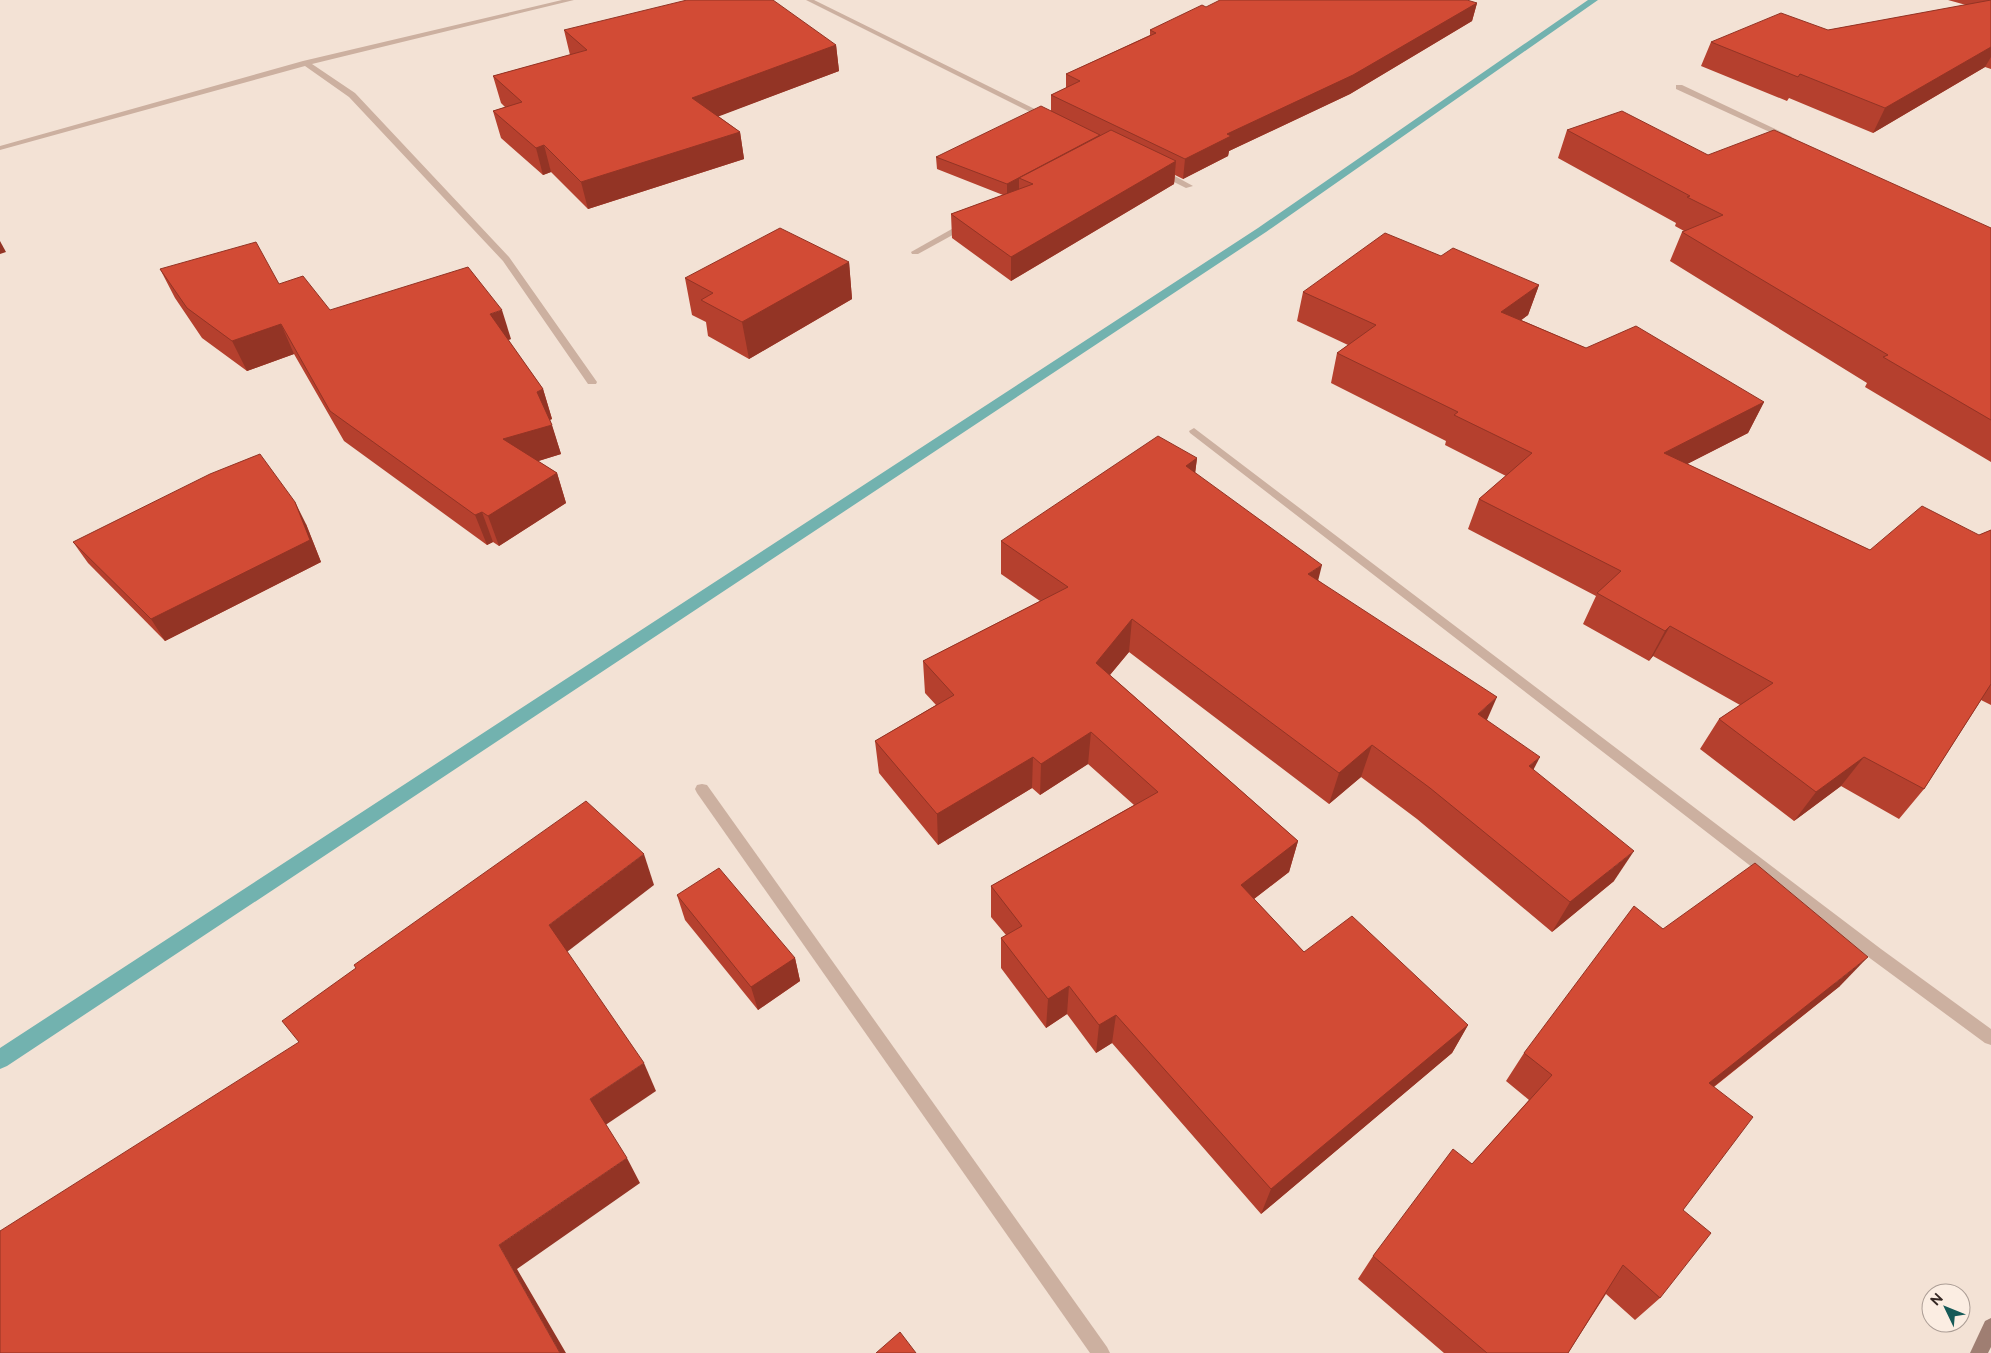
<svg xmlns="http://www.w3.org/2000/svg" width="1991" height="1353" font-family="Raleway,sans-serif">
<rect width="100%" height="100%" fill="#f3e2d5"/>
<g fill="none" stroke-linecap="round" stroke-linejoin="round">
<path fill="#72b2af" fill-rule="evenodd" d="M1588,0h10l-332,232 -1259,834 -7,3v-21l1258,-820z"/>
<g fill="#ccb0a0" fill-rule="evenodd">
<path d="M562,0h12l-262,64 43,29 154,164 88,125 -1,2h-8l-85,-123 -154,-164 -44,-31 -305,84v-4l303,-85z"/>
<path d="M806,0h8l239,118 -7,2z"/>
<path d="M1676,85h6l110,52 -7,2 -109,-50z"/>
<path d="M1156,169h6l31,17 -7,2 -30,-15z"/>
<path d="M966,221l4,3 -1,2 -51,28h-6l-1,-2z"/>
<path d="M1194,428l687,521 110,80v16l-6,-2 -114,-84 -681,-526 -1,-2z"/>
<path d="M702,784l5,1 400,562 3,6h-20l-393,-560 -2,-4 2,-4z"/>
</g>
<path fill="#9f7e72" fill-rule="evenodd" d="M1991,1318v29l-3,6h-18l15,-32z"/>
</g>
<g fill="#b5402e">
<path d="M1948,0h43v69l-6,-2 -112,66 -84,-35 -2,3 -86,-35 10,-24 117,-12 138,-25z"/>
<path d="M1477,3l-5,18 -122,73 -121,57 -1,5 -45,23 -8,-4 -1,9 -163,97 -59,-43 -1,-24 52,-19 -66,-26 -1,-12 115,-46v-16l15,-7v-14l84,-39v-5l56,-23z"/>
<path d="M564,30l272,15 3,26 -121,45 22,16 4,27 -156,50 -37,-37 -8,3 -42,-37 -8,-27 12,-4 -4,-4 -8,-27 77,-21z"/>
<path d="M1567,130l141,25 283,73v234l-126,-75 2,-4 -197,-122 12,-29 2,-1 -9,-5 1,-3 -118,-65z"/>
<path d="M1441,256l98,29 -11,30 -7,5 65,28 178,54 -16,31 -61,31 183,86 109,-15 12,-5v175l-10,-5 -57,89 -25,30 -58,-33 -47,35 -94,-72 19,-30 21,-14 -87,-49 -4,5 -66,-37 13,-28 -128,-67 11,-30 27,-23 -61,-31 1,-4 -115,-58 6,-30 11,-8 -51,-24 6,-29z"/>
<path d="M849,262l3,37 -103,60 -41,-23 -2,-14 -14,-7 -7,-37z"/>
<path d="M160,269l119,15 51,26 181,29 -3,1 35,49 9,30 -2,1 11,34 -23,7 19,12 9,30 -67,43 -6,-4 -6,3 -143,-104 -50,-87 -47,17 -45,-33 -27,-40z"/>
<path d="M1197,458l-2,15 123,107 169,140 46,49 81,112 -62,51 -135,-113 -56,-42 -32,27 -200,-152 -19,23 188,166 -9,31 -35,27 50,53 164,73 -16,28 -191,161 -149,-171 -16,10 -29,-39 -21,14 -45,-60v-30l5,-3 -15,-18v-31l143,-81 -46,-41 -48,31 -8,-7 -94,57 -59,-72 -4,-32 61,-36 -11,-12 -2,-32 117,-60 -39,-27v-33z"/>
<path d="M306,524l15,38 -156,79 -77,-78 -15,-21z"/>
<path d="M677,895l118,63 5,23 -42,29 -73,-90z"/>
<path d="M1663,929l177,57 -126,101 -54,211 -25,22 -29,-26 -38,59h-124l-86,-74 15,-23 99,-92 57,-64 -23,-19 18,-28z"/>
</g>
<g fill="#933425">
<path d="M1477,3l-5,18 -122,73 -121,57 -1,5 -45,23 2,-20 42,-25z"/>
<path d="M836,45l3,26 -143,54 -4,-27z"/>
<path d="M1991,47v10l-6,10 -112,66 12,-25z"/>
<path d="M740,132l4,27 -156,50 -7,-27z"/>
<path d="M1100,135l-81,43v12l-12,7v-13z"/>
<path d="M544,145l7,27 -8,3 -7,-27z"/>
<path d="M1176,161l-2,23 -163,97v-24z"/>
<path d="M0,241l6,11 -6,2z"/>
<path d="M849,262l3,37 -103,60 -7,-37z"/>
<path d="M1539,285l-11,30 -36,27 9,-30z"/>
<path d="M502,310l9,29 -12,4 -9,-29z"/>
<path d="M281,324l13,30 -47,17 -15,-30z"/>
<path d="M543,389l9,30 -6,2 -9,-29z"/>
<path d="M1764,402l-16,31 -98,50 14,-30z"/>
<path d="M552,425l9,29 -48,15 -10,-30z"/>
<path d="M1197,458l-4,32 -7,-24z"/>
<path d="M557,473l9,30 -67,43 -11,-30z"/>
<path d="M295,502l11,22 15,38 -156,79 -14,-22z"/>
<path d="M482,512l11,30 -6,3 -12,-30z"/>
<path d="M1322,565l-8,32 -6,-23z"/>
<path d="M1132,619l-3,33 -36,43 3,-32z"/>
<path d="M1670,626l-17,30 -4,5 16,-30z"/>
<path d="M1497,697l-14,32 -5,-15z"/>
<path d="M1091,732l-3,32 -48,31 1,-31z"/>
<path d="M1372,745l-11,32 -32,27 10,-31z"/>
<path d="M1033,757l-1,31 -94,57 -1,-31z"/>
<path d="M1540,757l-16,31 5,-22z"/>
<path d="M1864,757l-23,29 -47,35 22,-29z"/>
<path d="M1298,841l-9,31 -56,43 8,-30z"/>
<path d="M1634,851l-20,30 -62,51 18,-30z"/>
<path d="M644,854l10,31 -91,70 -14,-30z"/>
<path d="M1868,957l-28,29 -156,124 25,-27z"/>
<path d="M795,958l5,23 -42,29 -7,-23z"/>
<path d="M1069,986l-2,28 -21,14 2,-29z"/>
<path d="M1116,1015l-4,28 -16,10 3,-28z"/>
<path d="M1468,1025l-16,28 -191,161 10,-25z"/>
<path d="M644,1063l12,28 -52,35 -14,-27z"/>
<path d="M627,1158l13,25 -123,86 49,84h-6l-61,-108z"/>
</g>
<g fill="#d24b35" stroke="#933425">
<path d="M687,0h86l63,45 -144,53 48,34 -159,50 -37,-37 -8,3 -43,-37 29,-9 -29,-26 94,-26 -23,-20z"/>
<path d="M1220,0h247l10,3 -124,72 -126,59 4,2 -46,23 -134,-64 29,-14 -14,-7 90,-41 -6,-3 52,-25 4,2z"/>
<path d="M1991,0v47l-106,61 -85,-34 -2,3 -87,-35 70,-29 47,17z"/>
<path d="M1041,106l59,29 -93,49 -71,-27z"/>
<path d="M1622,111l86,44 66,-25 217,98v192l-108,-63 5,-2 -206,-123 41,-17 -36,-18 3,-1 -123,-66z"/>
<path d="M1111,130l65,31 -165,96 -60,-43 82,-30 -14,-6z"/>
<path d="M780,228l69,34 -107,60 -41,-22 12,-7 -28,-15z"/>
<path d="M1385,233l56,23 12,-8 86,37 -38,27 85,36 50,-22 128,76 -100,51 206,97 52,-44 57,29 12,-5v154l-67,105 -60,-32 -48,35 -97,-73 54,-36 -103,-57 -5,5 -68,-38 24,-22 -142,-72 53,-46 -78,-38 4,-3 -121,-59 39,-28 -73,-33z"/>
<path d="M256,242l23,42 24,-8 27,34 138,-43 34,43 -12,4 53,75 -6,3 15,33 -49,14 54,34 -69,43 -6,-4 -7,3 -145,-104 -49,-87 -49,17 -45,-33 -27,-39z"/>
<path d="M1158,436l39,22 -11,8 136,99 -14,9 189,123 -19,17 62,43 -11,9 105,85 -64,51 -140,-114 -58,-43 -33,28 -207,-154 -36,44 202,178 -57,44 63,67 48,-36 116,109 -197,164 -155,-174 -17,10 -30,-39 -21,13 -47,-61 21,-12 -31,-40 167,-94 -67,-60 -50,32 -8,-7 -96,57 -62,-73 79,-46 -31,-34 145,-74 -67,-46z"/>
<path d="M260,454l35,48 15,38 -159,79 -78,-77 137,-68z"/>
<path d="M586,801l58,53 -95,71 95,138 -54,36 37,59 -128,87 61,108h-560v-122l299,-189 -17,-21 74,-53 -2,-3z"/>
<path d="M1755,863l113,94 -159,126 44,34 -70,93 28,23 -51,65 -37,-33 -55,88h-81l-114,-97 80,-107 19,15 80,-89 -28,-22 110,-147 29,23z"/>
<path d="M719,868l76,90 -44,29 -74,-92z"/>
<path d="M900,1332l16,21h-40z"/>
</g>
<g transform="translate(1946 1308) rotate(313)"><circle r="24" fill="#fbede2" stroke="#ac9e96"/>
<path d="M0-4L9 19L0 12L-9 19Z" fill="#165a58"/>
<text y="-8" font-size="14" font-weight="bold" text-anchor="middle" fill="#352824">N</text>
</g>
</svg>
